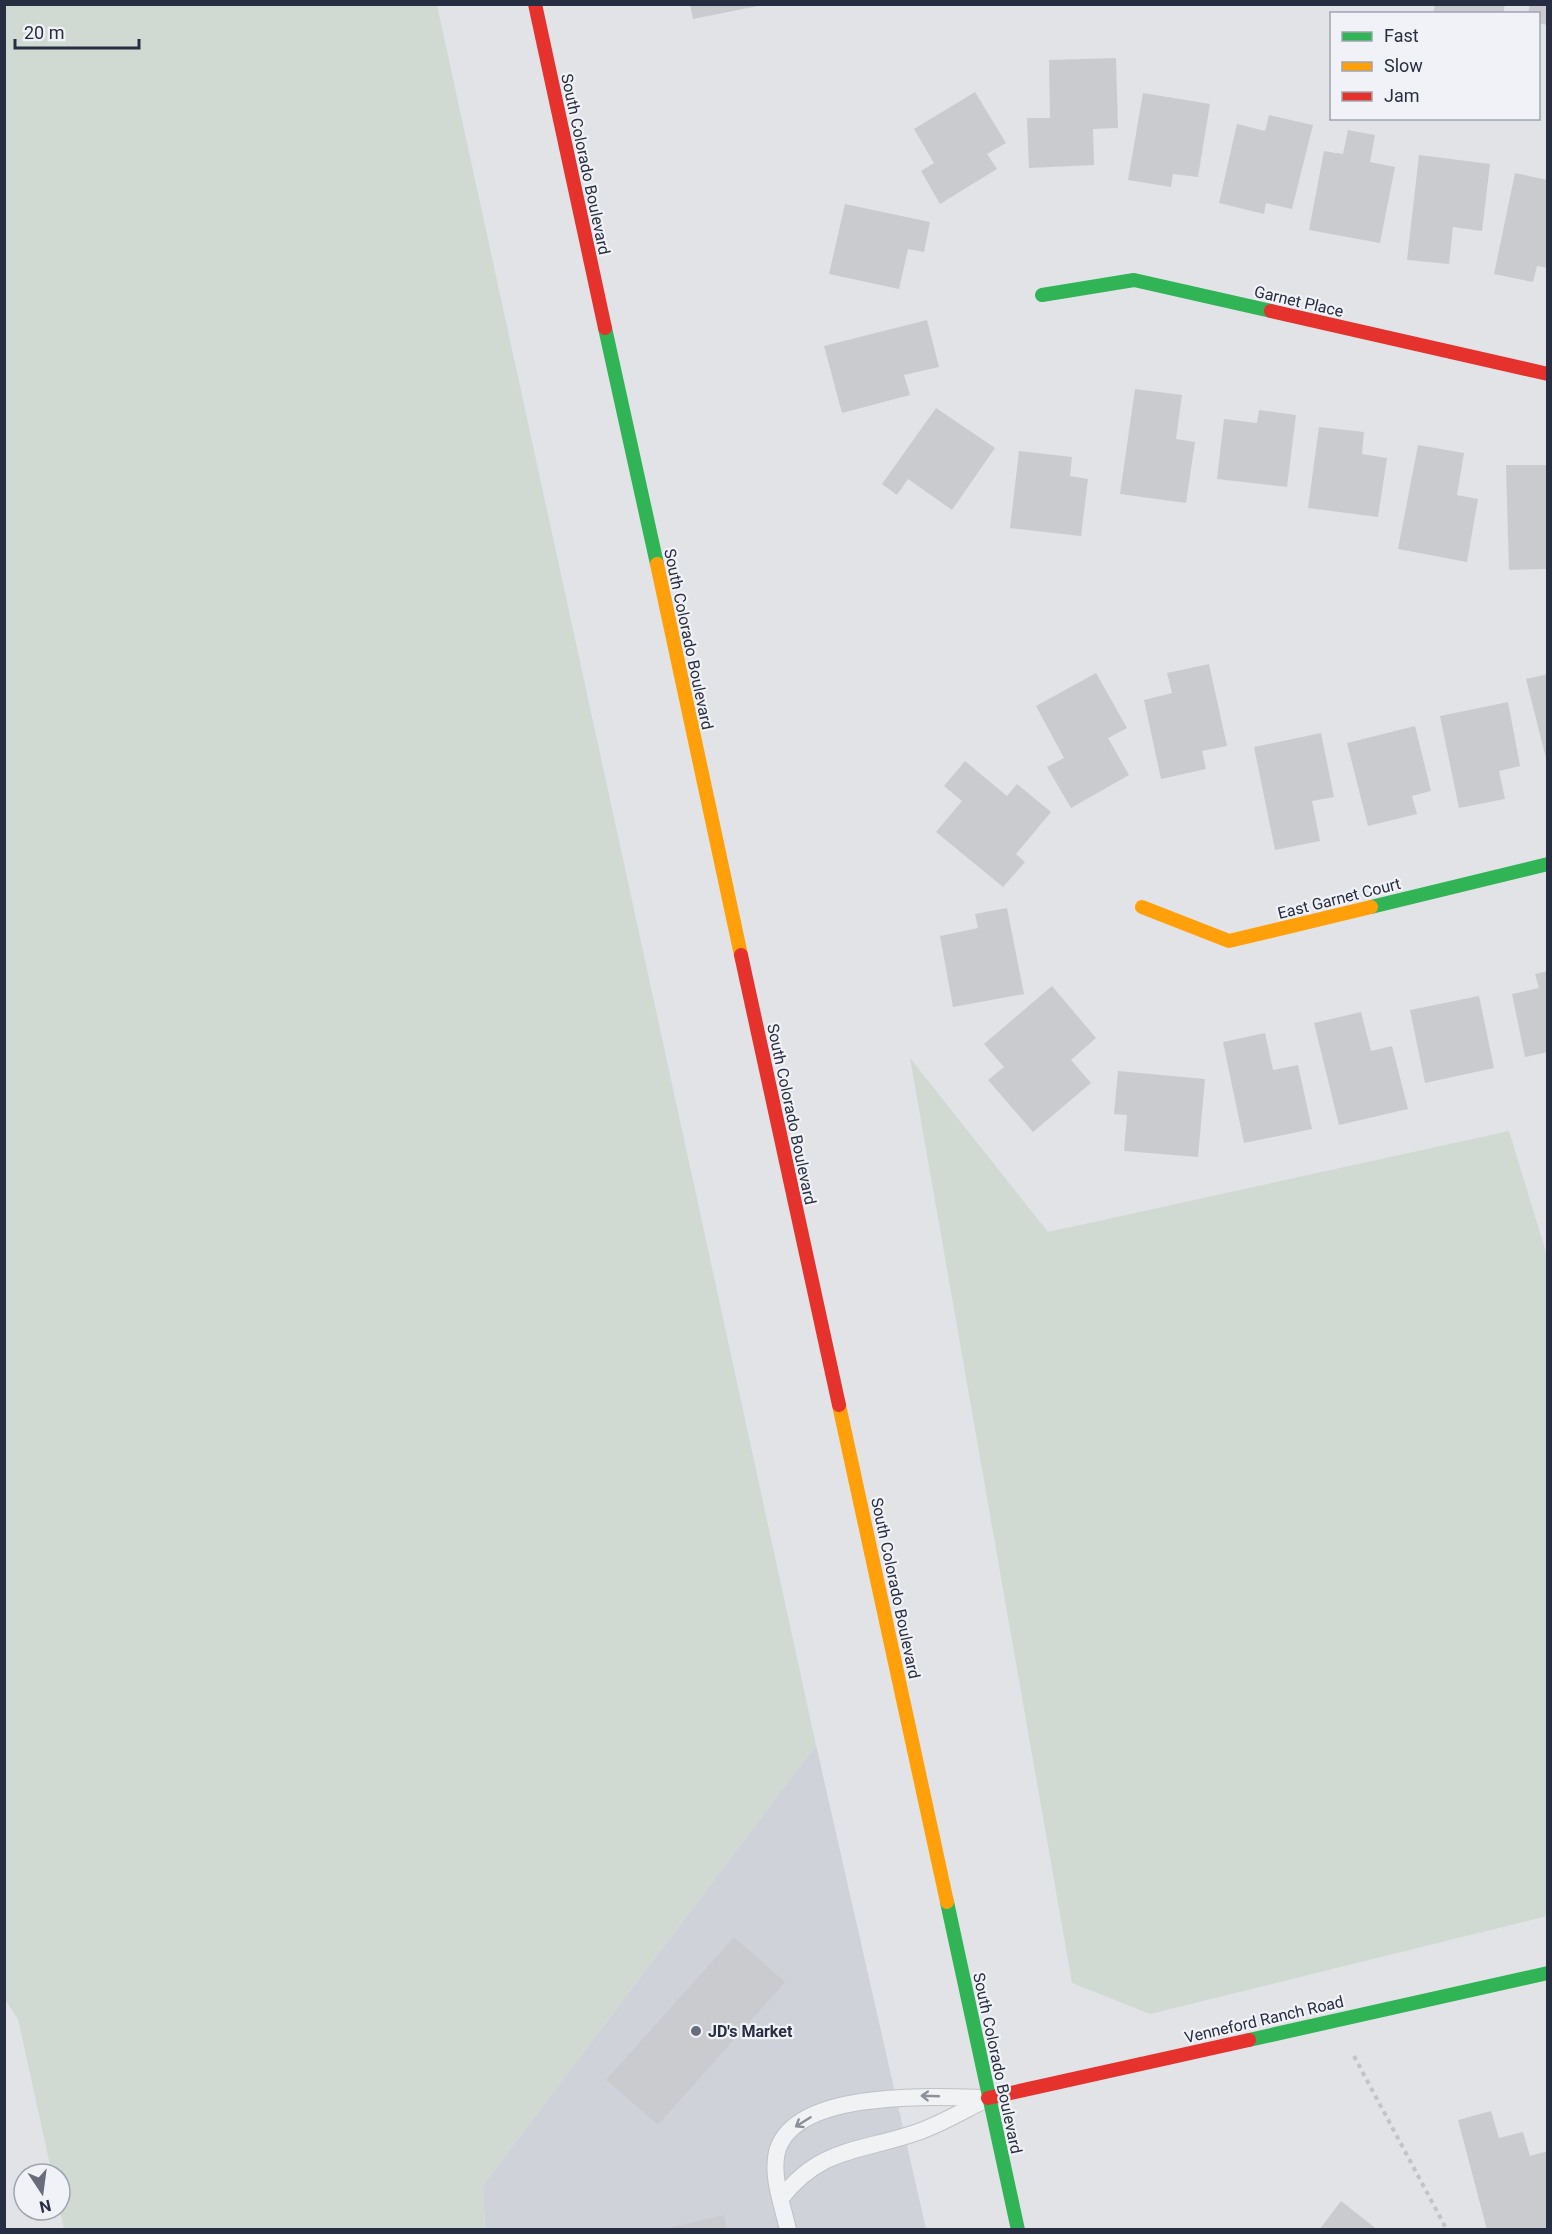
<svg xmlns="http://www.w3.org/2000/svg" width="1552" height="2234" font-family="Roboto,sans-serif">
<rect width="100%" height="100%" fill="#e2e3e7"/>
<path fill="#d0d2da" d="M816,1745l110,484h-441l-2,-44z"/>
<g fill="#d1dad2">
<path d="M5,4l432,1 379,1740 -333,440 2,44h-421l-4,-19v-36h-8l-34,-155 -13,-19z"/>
<path d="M910,1058l138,174 461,-101 39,128 -1,657 -397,98 -78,-31z"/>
</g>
<g fill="#cacbcf">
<path d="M690,4h68v2l-65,13z"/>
<path d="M1435,4h70l-2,10h-70z"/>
<path d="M1530,4h18v21l-10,-2v-9h-10z"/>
<path d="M1116,58l2,70 -25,1 1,36 -65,3 -2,-50h23l-1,-58z"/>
<path d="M975,92l31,51 -19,11 10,15 -57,35 -19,-33 13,-8 -20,-34z"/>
<path d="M1143,93l67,11 -12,73 -25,-3 -2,13 -43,-7z"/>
<path d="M1269,115l44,10 -21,84 -26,-6 -2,11 -45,-11 18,-79 28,7z"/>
<path d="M1348,130l27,5 -5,27 25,5 -15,76 -71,-13 15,-79 19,3z"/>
<path d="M1419,155l71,9 -8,67 -29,-4 -4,37 -42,-4z"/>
<path d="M1515,173l33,7v88l-11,-2 -4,16 -39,-8z"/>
<path d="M845,204l85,18 -6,30 -16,-3 -9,40 -70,-15z"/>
<path d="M927,320l12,47 -35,8 6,20 -68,18 -18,-67z"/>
<path d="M1135,389l47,6 -6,44 19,3 -9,61 -66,-9z"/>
<path d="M936,408l59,40 -43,62 -44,-31 -11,16 -15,-11z"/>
<path d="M1259,410l37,5 -9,72 -70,-8 7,-60 33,4z"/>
<path d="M1319,427l45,5 -2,22 25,4 -9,59 -70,-9z"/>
<path d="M1418,445l46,8 -7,42 21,4 -11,63 -69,-13z"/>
<path d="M1019,451l53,6 -2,19 18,3 -7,57 -71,-8z"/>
<path d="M1506,465h42v104l-39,1z"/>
<path d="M1209,664l18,82 -25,5 4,18 -45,10 -17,-79 28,-7 -5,-20z"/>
<path d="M1096,673l31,55 -19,10 21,37 -58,33 -24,-41 17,-9 -28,-52z"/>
<path d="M1548,674v88h-1l-21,-83z"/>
<path d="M1508,702l12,64 -21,5 6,28 -46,9 -19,-92z"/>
<path d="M1415,726l16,65 -19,5 5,18 -49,12 -21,-83z"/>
<path d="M1321,733l13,64 -22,4 8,40 -45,9 -21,-103z"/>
<path d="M965,761l42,35 10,-12 34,28 -35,42 9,8 -22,25 -67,-55 26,-31 -18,-15z"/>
<path d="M1007,908l17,86 -71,13 -13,-71 38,-8 -3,-14z"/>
<path d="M1548,971v81l-23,5 -13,-63 27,-6 -4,-14z"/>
<path d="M1052,986l44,52 -25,22 20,23 -58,49 -45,-52 16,-13 -20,-23z"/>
<path d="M1479,996l15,72 -69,15 -15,-73z"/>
<path d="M1361,1012l10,39 21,-5 16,63 -69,16 -25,-102z"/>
<path d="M1265,1033l8,37 25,-5 14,64 -68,14 -21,-101z"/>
<path d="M1118,1071l87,8 -7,78 -74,-6 3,-36 -13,-1z"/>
<path d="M734,1937l51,45 -127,143 -52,-45z"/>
<path d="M1491,2111l8,27 24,-6 7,24 18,-5v77l-61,2 -29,-110z"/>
<path d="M1341,2201l37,29h-59z"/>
<path d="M724,2215l3,15h-63v-1z"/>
</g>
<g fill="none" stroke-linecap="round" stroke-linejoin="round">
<defs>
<g id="lane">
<path d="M781,2198c40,-51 78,-46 134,-65 25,-8 49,-23 72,-34"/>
<path d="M788,2230c-5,-24 -17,-53 -11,-78 17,-64 161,-55 211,-54"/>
</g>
</defs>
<use href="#lane" stroke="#c0c1c5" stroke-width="18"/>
<path stroke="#c3c4c9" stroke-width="4" stroke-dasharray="4.5 4.5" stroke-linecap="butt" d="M1354,2056l93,174"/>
<use href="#lane" stroke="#f1f2f4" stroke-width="16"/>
<g stroke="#30b455" stroke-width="14">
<path d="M1042,295l92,-15 137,31"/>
<path d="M605,328l52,236"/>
<path d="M1371,907l177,-43"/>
<path d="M947,1902l71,328"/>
<path d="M1249,2040l299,-67"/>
</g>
<g stroke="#ff9f0a" stroke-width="14">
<path d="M657,564l84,391"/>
<path d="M1142,907l87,34 142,-34"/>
<path d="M839,1405l108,497"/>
</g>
<g stroke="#e5322d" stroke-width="14">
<path d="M535,4l70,324"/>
<path d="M1271,311l277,63"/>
<path d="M741,955l98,450"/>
<path d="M988,2098l261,-58"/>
</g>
</g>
<defs><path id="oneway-shaft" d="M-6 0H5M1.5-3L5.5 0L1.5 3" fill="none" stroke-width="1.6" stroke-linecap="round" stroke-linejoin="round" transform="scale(1.5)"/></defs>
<g stroke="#8c909a">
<use href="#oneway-shaft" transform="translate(930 2096) rotate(-178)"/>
<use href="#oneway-shaft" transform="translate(803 2122) rotate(148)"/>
</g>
<circle fill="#696d7b" stroke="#f0f2f7" stroke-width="2" cx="696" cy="2031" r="6"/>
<g text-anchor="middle" stroke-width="4.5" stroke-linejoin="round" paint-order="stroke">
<g font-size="16" fill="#282e41" stroke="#f0f2f7">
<text transform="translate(586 164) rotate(78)" y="6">South Colorado Boulevard</text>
<text transform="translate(1299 301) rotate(13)" y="6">Garnet Place</text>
<text transform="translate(689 639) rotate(78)" y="6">South Colorado Boulevard</text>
<text transform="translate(1339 898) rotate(-14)" y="6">East Garnet Court</text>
<text transform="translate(792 1114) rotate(78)" y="6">South Colorado Boulevard</text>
<text transform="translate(896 1588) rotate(78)" y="6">South Colorado Boulevard</text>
<text transform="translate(1264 2019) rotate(-13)" y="6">Venneford Ranch Road</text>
<text transform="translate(998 2063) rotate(78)" y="6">South Colorado Boulevard</text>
</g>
<g font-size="16" font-weight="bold" fill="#282e41" stroke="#f0f2f7" text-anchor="start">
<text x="708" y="2037">JD's Market</text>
</g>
</g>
<rect width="1552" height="2234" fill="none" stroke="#282e41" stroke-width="12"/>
<rect x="1330" y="12" width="210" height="108" fill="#f0f2f7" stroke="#a0a4ae" stroke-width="1.5"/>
<rect x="1342" y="32" width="30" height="9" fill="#30b455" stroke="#a0a4ae" stroke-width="1.5"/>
<text x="1384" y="42" font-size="18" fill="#282e41">Fast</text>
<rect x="1342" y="62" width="30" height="9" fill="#ff9f0a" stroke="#a0a4ae" stroke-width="1.5"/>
<text x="1384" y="72" font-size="18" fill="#282e41">Slow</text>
<rect x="1342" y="92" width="30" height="9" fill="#e5322d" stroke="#a0a4ae" stroke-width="1.5"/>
<text x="1384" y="102" font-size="18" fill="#282e41">Jam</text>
<g transform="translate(42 2192) rotate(167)"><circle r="28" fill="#f0f2f7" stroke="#a0a4ae" stroke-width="1.5"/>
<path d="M0-4.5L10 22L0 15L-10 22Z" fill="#696d7b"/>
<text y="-9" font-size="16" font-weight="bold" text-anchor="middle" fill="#282e41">N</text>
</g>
<path d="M15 39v9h124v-9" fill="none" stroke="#282e41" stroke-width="3"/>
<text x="24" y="39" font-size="18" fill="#282e41" stroke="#f0f2f7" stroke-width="4.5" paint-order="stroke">20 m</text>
</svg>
